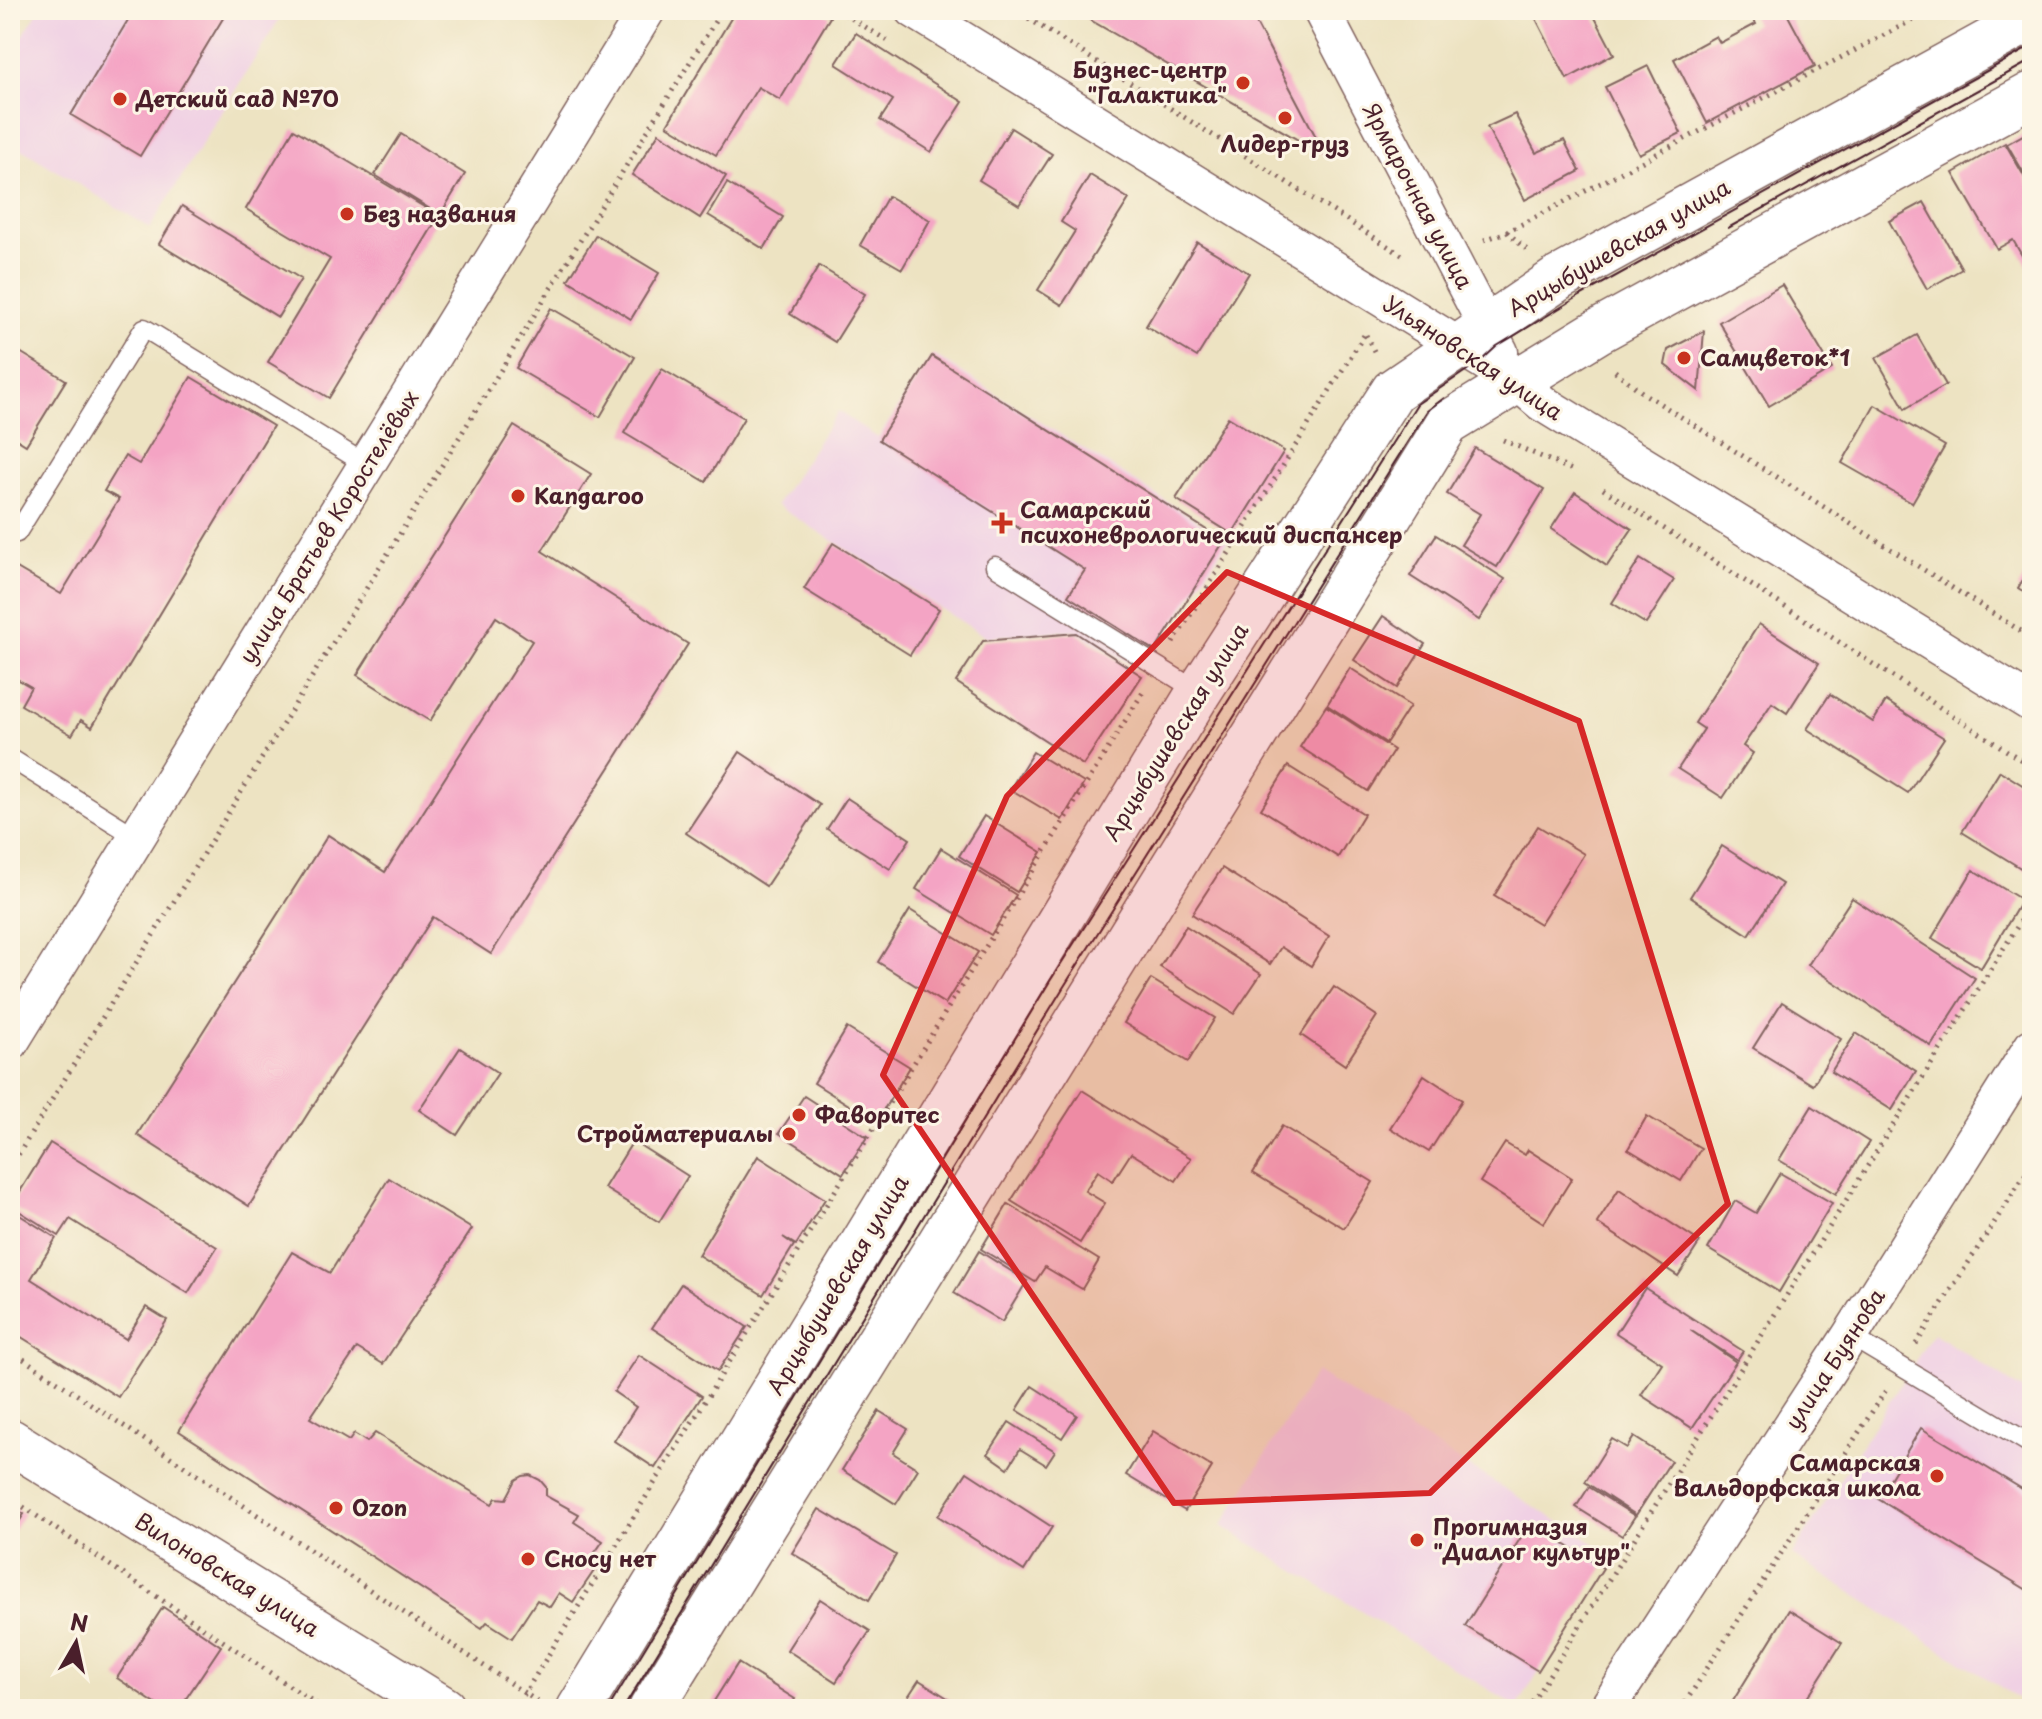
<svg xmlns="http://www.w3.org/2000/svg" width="2042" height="1719" font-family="'Playpen Sans',sans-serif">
<rect width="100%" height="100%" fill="#fcf5e5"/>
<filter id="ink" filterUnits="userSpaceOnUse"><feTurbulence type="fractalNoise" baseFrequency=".0125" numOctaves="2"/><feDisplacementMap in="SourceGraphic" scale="16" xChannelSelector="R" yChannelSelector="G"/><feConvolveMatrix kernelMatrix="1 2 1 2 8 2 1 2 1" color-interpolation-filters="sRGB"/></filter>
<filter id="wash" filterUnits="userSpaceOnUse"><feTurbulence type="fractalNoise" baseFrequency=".006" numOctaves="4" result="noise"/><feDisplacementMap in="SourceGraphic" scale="32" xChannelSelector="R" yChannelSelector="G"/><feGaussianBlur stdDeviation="1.8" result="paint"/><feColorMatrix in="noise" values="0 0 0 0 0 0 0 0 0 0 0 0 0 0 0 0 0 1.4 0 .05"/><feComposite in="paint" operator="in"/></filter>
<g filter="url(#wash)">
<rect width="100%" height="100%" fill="#ede3c2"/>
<g fill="#f0d0e4">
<path d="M39,10h246l-135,218 -140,-86v-86z"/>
<path d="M933,354l295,186 -85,132 -69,-42 -88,7 -210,-132 62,-94 40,27z"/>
<path d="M1933,1333l99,63v311l-240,-152z"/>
<path d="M1316,1372l295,182 -94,153 -295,-181z"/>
</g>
<g id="blocks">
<g fill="#f4a4c4">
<path d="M134,10h94l-88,146 -69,-41z"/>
<path d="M736,10h83l11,7 -50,83 -22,-13 -42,68 -49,-30z"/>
<path d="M1073,10h176l77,146z"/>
<path d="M1540,10h51l23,44 -47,25 -34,-66z"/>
<path d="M1749,10h36l30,56 -108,57 -33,-64 42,-23 4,7 36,-19z"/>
<path d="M856,33l107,69 -32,50 -51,-32 13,-20 -57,-36z"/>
<path d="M1648,66l33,67 -42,21 -34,-67z"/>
<path d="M1515,114l21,39 28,-13 16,31 -55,29 -38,-73z"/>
<path d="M1011,128l41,26 -33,51 -40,-25z"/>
<path d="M294,129l145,87 -110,182 -61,-36 62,-103 -84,-50z"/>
<path d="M2032,130v57l-25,-43z"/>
<path d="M659,133l67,43 -26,42 -68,-43z"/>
<path d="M401,134l64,40 -25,41 -65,-40z"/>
<path d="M2005,143l27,47v83l-19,-33 -16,9 -44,-76z"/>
<path d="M1090,175l39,24 -67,106 -24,-15 37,-59 -14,-9z"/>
<path d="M727,183l56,34 -19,32 -56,-34z"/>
<path d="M888,196l42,24 -28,49 -42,-24z"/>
<path d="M1924,202l38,67 -35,20 -38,-68z"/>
<path d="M182,206l119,73 -23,38 -119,-73z"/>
<path d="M596,235l63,38 -28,46 -63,-39z"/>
<path d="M1197,242l52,31 -52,84 -51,-31z"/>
<path d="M819,266l46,28 -30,48 -45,-28z"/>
<path d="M1782,285l50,84 -63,37 -50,-84z"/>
<path d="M551,308l84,49 -35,60 -84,-49z"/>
<path d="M1704,331l-5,60 -34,-26 3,-15z"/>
<path d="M1917,335l29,50 -41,24 -29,-51z"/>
<path d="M15,349l51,31 -40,65 -16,-10v-78z"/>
<path d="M932,356l292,185 -69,110 -87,-55 17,-26 -206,-130z"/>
<path d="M662,369l82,49 -38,64 -82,-49z"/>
<path d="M191,377l82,49 -181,301 -11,-7 -9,15 -51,-30 10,-18 -21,-12v-111l51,30 58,-95 -15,-8 21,-35 14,8z"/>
<path d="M1875,405l70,41 -33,57 -70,-40z"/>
<path d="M1228,417l56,34 -52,83 -56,-35z"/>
<path d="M514,426l77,48 -49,77 146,93 -197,310 -58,-37 -184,289 -112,-71 191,-300 57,37 147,-231 -36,-24 -66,104 -73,-46z"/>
<path d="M1475,448l69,42 -47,77 -36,-22 19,-31 -33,-20z"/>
<path d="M1575,492l57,37 -25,37 -56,-37z"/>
<path d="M1436,535l69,44 -26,41 -69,-44z"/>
<path d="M833,543l106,66 -29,46 -106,-66z"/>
<path d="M1640,559l34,21 -28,44 -34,-21z"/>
<path d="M2032,565v32l-14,-9z"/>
<path d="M1383,616l42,28 -28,44 -43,-28z"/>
<path d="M1759,624l60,39 -32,50 -15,-10 -29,43 10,7 -30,45 -45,-29 26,-40 -9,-6z"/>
<path d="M1076,633l66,43 -59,89 -127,-83 27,-41z"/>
<path d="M1350,668l60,38 -24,37 -59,-38z"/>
<path d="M1830,694l43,28 13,-21 58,37 -36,55 -101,-64z"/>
<path d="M1326,706l68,44 -26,41 -68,-44z"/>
<path d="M740,752l80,53 -54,81 -80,-53z"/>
<path d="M1033,752l51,31 -22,37 -52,-31z"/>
<path d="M1288,766l76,48 -26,43 -77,-48z"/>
<path d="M2000,771l32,20v84l-70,-43z"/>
<path d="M847,798l63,41 -20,30 -63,-40z"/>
<path d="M984,816l58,36 -25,40 -58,-36z"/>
<path d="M1538,826l46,28 -44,70 -46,-28z"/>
<path d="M1722,846l60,38 -33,51 -59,-38z"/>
<path d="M941,848l75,47 -25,40 -75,-46z"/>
<path d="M1222,868l107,68 -18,30 -30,-19 -11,17 -78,-50z"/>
<path d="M1973,870l49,30 -41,68 -49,-30z"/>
<path d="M1852,898l123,80 -44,68 -123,-81z"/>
<path d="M910,910l68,42 -33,52 -67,-42z"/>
<path d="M1186,926l75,48 -27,40 -74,-47z"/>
<path d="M1151,979l64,39 -27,44 -64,-39z"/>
<path d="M1334,987l43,29 -32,49 -44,-30z"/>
<path d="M1782,1002l59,37 -28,46 -60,-37z"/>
<path d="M847,1028l63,39 -34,55 -62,-39z"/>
<path d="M1856,1033l60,38 -24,39 -61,-38z"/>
<path d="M460,1048l38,25 -41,62 -38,-25z"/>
<path d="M1424,1075l38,25 -33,52 -39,-24z"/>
<path d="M1082,1090l109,68 -15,23 -45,-28 -18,28 -15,-10 -13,20 20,12 -25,40 -69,-42z"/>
<path d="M804,1096l63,41 -24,37 -64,-41z"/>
<path d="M1812,1106l57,36 -33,52 -57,-34z"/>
<path d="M1647,1116l54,32 -20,33 -53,-32z"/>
<path d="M1282,1126l91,56 -29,46 -91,-55z"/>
<path d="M633,1141l55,35 -29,46 -55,-34z"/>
<path d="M50,1143l167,104 -29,46 -118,-74 -11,17 -48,-30z"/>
<path d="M1505,1143l20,12 3,-5 44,28 -28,45 -64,-41z"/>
<path d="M758,1156l67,43 -29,46 -13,-8 11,8 -31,50 -65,-40z"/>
<path d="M1780,1173l52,30 -53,89 -71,-43 27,-48 21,12z"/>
<path d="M389,1178l83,51 -89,135 -26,-16 -47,70 39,23 5,-7 13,8 8,-9 117,71 4,-6 10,1 10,-19 7,-4 7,-1 10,5 6,7v9l33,18 -5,8 29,19 -9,13 8,5 -29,43 -14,-9 -9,14 -13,-7 -25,38 -25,-16 -5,6 -303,-197 113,-179 38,21z"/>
<path d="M1619,1189l81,53 -22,34 -81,-53z"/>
<path d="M1008,1204l91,56 -17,29 -37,-22 -10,15 -54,-33z"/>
<path d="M10,1209l46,29 -25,41 95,60 20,-32 21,13 -49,77 -108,-67z"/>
<path d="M979,1251l48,30 -25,41 -48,-29z"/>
<path d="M681,1284l66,43 -29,44 -66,-43z"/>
<path d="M1645,1288l98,63 -6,9 -47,-30 46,32 -44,66 -51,-33 21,-32 -46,-30z"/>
<path d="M639,1355l63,41 -47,72 -41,-27 22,-34 -22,-15z"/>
<path d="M1032,1386l45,29 -15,23 -45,-28z"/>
<path d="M879,1411l29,18 -15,24 25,16 -22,35 -54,-34z"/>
<path d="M1009,1422l46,29 -9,14 -26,-16 -12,19 -20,-14z"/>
<path d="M1921,1428l111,67v98l-154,-94z"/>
<path d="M1153,1431l59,36 -27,44 -59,-36z"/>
<path d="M1634,1437l37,24 -35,54 -51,-33 27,-43 15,9z"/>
<path d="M967,1472l85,55 -28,44 -86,-55z"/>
<path d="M1589,1487l46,29 -13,20 -46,-29z"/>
<path d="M10,1505l14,9 -14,22z"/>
<path d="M819,1509l77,46 -27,45 -77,-47z"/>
<path d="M1530,1523l73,45 -65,103 -73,-45z"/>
<path d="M820,1599l50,32 -34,51 -49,-32z"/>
<path d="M163,1607l58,39 -42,63h-16l-46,-31z"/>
<path d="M1789,1610l53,33 -42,66h-72z"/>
<path d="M738,1663l57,36 -6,10h-80z"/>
<path d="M919,1680l46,29h-65z"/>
</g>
</g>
</g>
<g filter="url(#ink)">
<use href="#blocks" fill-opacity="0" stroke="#836460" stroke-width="2"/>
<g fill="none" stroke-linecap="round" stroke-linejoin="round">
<defs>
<g id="service">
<path d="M17,533l127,-205 223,137"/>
<path d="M995,566l204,126"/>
<path d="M10,758l128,80"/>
<path d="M1850,1336l182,109"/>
</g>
<g id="minor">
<path d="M914,10l602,371 26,22 490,301"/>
<path d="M1321,10l179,342"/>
<path d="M10,1043l637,-1033"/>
<path d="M1607,1709l243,-373 182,-289"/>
</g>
<g id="secondary">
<path d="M10,1441l434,268"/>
<path d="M579,1709l620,-1017 194,-301 166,-113 473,-260"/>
<path d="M651,1709l796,-1285 150,-92 435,-238"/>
</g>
</defs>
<use href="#service" stroke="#836460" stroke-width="21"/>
<use href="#minor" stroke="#836460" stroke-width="39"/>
<use href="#secondary" stroke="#836460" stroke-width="47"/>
<g stroke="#836460" stroke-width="5" stroke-dasharray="2 6" stroke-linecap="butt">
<path d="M838,10l50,31"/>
<path d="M1015,10l390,247"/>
<path d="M1507,232l20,18"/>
<path d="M1484,240l23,-8 425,-222"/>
<path d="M1366,335l10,20"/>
<path d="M1615,371l28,22 389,245"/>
<path d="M1503,440l71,31"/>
<path d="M1603,489l429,278"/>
<path d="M1173,643l193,-311"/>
<path d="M10,1168l712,-1158"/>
<path d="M1916,1344l116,-180"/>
<path d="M10,1350l528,352"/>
<path d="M10,1498l314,211"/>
<path d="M515,1709l630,-1020"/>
<path d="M1528,1709l504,-806"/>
<path d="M1681,1709l205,-319"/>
</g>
<use href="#service" stroke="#fff" stroke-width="18"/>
<use href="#minor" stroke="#fff" stroke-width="36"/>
<use href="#secondary" stroke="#fff" stroke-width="44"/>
<g stroke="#4a1f2b" stroke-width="2">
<path d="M1728,228l304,-168"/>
<path d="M608,1709l442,-728 367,-577 65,-44 15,-14 81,-49 454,-251"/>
<path d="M623,1709l440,-721 364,-577 17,-13"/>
</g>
</g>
</g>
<path fill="#d62828" fill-opacity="0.2" stroke="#d62828" stroke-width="6" stroke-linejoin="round" d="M1227,572l352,149 149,483 -298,289 -256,10 -291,-428 124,-279z"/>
<g fill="#c8321e" stroke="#fcf5e5" stroke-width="3">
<circle cx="1243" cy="83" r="8"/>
<circle cx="120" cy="99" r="8"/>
<circle cx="1285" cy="118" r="8"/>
<circle cx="347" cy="214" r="8"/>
<circle cx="1684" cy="358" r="8"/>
<circle cx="518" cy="496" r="8"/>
<path d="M998 511h8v8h8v8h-8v8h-8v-8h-8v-8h8z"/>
<circle cx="799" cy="1115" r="8"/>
<circle cx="789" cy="1134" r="8"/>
<circle cx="1937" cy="1476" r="8"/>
<circle cx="336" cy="1508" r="8"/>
<circle cx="1417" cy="1540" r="8"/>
<circle cx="528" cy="1559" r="8"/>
</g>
<g text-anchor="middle" stroke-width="6" stroke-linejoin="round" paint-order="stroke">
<g font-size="22" font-weight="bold" fill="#4a1f2b" stroke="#fcf5e5" text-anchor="start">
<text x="1227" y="78" text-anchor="end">Бизнес-центр<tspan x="1227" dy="25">"Галактика"</tspan></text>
<text x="136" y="107">Детский сад №70</text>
<text x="1285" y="152" text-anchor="middle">Лидер-груз</text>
<text x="363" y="222">Без названия</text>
<text x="1700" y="366">Самцветок*1</text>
<text x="534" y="504">Kangaroo</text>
<text x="1020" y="518">Самарский<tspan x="1020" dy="25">психоневрологический диспансер</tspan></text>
<text x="815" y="1123">Фаворитес</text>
<text x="773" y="1142" text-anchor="end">Стройматериалы</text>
<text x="1921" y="1471" text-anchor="end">Самарская<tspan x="1921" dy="25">Вальдорфская школа</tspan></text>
<text x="352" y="1516">Ozon</text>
<text x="1433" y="1535">Прогимназия<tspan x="1433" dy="25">"Диалог культур"</tspan></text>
<text x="544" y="1567">Сносу нет</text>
</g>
<g font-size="22" fill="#4a1f2b" stroke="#fcf5e5">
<text transform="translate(1418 196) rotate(62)" y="8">Ярмарочная улица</text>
<text transform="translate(1619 248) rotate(-30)" y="8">Арцыбушевская улица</text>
<text transform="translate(1473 358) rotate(33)" y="8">Ульяновская улица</text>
<text transform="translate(329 527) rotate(-58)" y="8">улица Братьев Коростелёвых</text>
<text transform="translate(1176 732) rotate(-58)" y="8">Арцыбушевская улица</text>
<text transform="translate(838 1285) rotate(-59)" y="8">Арцыбушевская улица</text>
<text transform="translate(1835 1359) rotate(-57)" y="8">улица Буянова</text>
<text transform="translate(227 1575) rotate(32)" y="8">Вилоновская улица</text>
</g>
</g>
<rect width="2042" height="1719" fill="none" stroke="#fcf5e5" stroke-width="40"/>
<g transform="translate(76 1643) rotate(9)" stroke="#fcf5e5" stroke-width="6" paint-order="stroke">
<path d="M0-6L14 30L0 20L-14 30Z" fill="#4a1f2b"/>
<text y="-12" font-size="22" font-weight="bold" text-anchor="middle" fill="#4a1f2b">N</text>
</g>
</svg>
